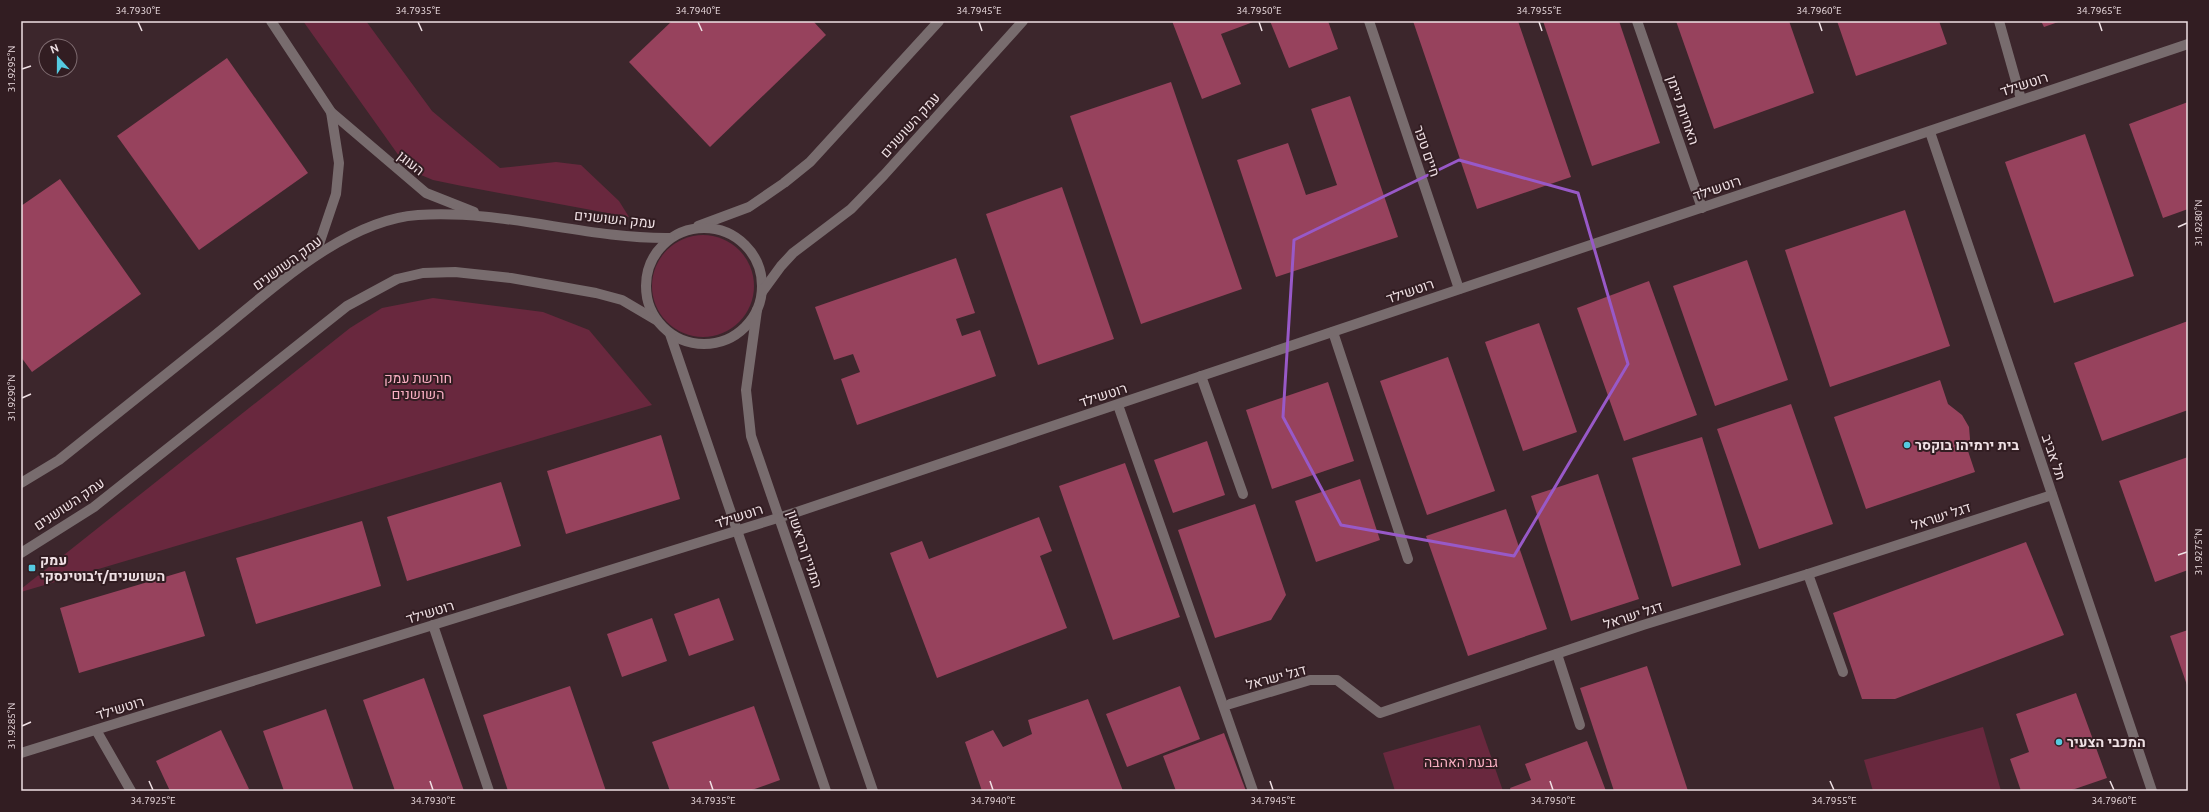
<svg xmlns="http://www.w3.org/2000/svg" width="2209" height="812" font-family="Ubuntu,Heebo,sans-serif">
<rect width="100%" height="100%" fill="#3c262c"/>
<g fill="#69283e">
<path d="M303,21h63l66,90 68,57 56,-6 25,3 38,36 10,16 -167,-31 -29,-6 -24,-10z"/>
<circle cx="703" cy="286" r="51"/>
<path d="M433,298l110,14 46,18 63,75 -631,187v-3l329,-261 32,-20z"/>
<path d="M1480,725l23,66h-108l-12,-38z"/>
<path d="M1983,727l18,64h-128l-9,-31z"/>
</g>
<g fill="#97425d">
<path d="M672,21h141l13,14 -116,112 -81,-85z"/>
<path d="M1172,21h84l-35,13 20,50 -39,15z"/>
<path d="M1270,21h58l10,28 -49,19z"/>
<path d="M1413,21h105l53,156 -94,32z"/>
<path d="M1543,21h76l41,122 -68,23z"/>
<path d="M1676,21h113l25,72 -100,36z"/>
<path d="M1837,21h102l8,23 -91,32z"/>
<path d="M2041,21h20l-17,6z"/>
<path d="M227,58l81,115 -109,77 -82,-114z"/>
<path d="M1171,82l71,207 -101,35 -71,-208z"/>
<path d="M1350,96l48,141 -122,40 -39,-117 51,-17 18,52 31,-10 -26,-76z"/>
<path d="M2188,102v107l-25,9 -34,-94z"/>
<path d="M2085,134l49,142 -80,27 -49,-141z"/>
<path d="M60,179l81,115 -109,78 -11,-15v-151z"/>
<path d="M1062,187l52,152 -76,26 -52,-151z"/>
<path d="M1905,210l45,136 -120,41 -45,-137z"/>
<path d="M956,258l19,55 -19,6 6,17 18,-6 16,46 -139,49 -16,-46 19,-7 -7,-18 -19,6 -19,-53z"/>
<path d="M1747,260l41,120 -73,26 -42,-120z"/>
<path d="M1649,281l48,134 -73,26 -47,-133z"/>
<path d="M2188,321v89l-86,31 -28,-78z"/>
<path d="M1539,323l38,109 -54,19 -38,-109z"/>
<path d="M1448,357l47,134 -68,24 -47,-134z"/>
<path d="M1940,380l8,24 14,11 7,12 1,12 -2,12 7,21 -109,37 -32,-92z"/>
<path d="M1328,382l26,79 -82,28 -26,-79z"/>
<path d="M1791,404l42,120 -74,25 -42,-120z"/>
<path d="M661,435l19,64 -114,35 -19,-63z"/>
<path d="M1702,437l39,128 -69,22 -40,-129z"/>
<path d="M1207,441l18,54 -52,18 -19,-53z"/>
<path d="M2188,457v113l-33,12 -36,-101z"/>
<path d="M1125,463l55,154 -67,23 -54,-154z"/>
<path d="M1598,474l41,125 -68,22 -40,-125z"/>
<path d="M1360,479l20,61 -64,22 -21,-61z"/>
<path d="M501,482l20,64 -114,35 -20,-64z"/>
<path d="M1255,504l31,91 -15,25 -56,18 -37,-108z"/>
<path d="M1506,509l41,120 -79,27 -42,-120z"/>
<path d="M1039,517l13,34 -12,5 27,72 -130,50 -47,-125 32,-12 7,18z"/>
<path d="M362,521l19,65 -125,38 -20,-66z"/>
<path d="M2026,542l38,93 -169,64h-33l-29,-86z"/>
<path d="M185,571l20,65 -126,37 -19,-65z"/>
<path d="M719,598l15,42 -45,16 -15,-42z"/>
<path d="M652,618l15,43 -45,16 -15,-43z"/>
<path d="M2188,630v58l-18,-52z"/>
<path d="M1647,666l41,125h-74l-34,-103z"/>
<path d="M424,678l40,113h-69l-32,-91z"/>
<path d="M570,686l36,105h-98l-25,-76z"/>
<path d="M1180,686l20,53 -73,28 -21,-53z"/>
<path d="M2076,693l31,85 -38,13h-48l-11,-32 19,-7 -13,-38z"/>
<path d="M1088,699l35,92h-141l-17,-49 28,-12 10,17 29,-13 -4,-14z"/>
<path d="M754,706l26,74 -31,11h-79l-18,-49z"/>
<path d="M326,709l28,82h-70l-21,-60z"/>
<path d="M221,730l28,59 -5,2h-74l-14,-30z"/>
<path d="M1224,733l22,58h-70l-13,-35z"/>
<path d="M1587,741l19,50h-95l-1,-3 21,-8 -6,-16z"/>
</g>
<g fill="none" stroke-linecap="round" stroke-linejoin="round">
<g stroke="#786c6e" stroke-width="10">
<path d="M271,21l60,91 95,81 48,19"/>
<path d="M1369,21l90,268"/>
<path d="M1637,21l65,187"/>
<path d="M1999,21l22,78"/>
<path d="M1930,132l222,659"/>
<path d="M698,226l51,-19 35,-24 26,-21 129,-141"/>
<circle cx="704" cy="286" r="58"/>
<path d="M315,256l21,-62 3,-31 -8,-51"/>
<path d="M762,292l19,-26 12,-13 58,-44 33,-34 139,-154"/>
<path d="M757,310l-11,80 5,46 122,355"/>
<path d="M1333,332l75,227"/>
<path d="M670,334l156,457"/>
<path d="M1201,376l42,118"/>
<path d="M1118,405l135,386"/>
<path d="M21,483l38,-23c50,-40 100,-80 150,-120 57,-45 133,-120 209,-125 85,-6 167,24 252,23"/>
<path d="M21,553l73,-46 253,-201 50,-27 26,-6 32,-1 56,6 85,15 26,7 34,20"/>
<path d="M1808,574l35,98"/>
<path d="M433,625l56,166"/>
<path d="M1557,654l23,71"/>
<path d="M1230,704l80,-24h27l43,33 263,-88 165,-51 244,-79"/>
<path d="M96,730l35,61"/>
<path d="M21,753l776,-241 1391,-468"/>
</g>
</g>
<path fill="none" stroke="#9859c8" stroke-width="3" stroke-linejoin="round" d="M1459,160l119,33 50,171 -114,192 -173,-31 -58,-108 11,-177z"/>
<path fill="none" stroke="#efe0e4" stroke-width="1.5" d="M138,22l4,9M418,22l4,9M698,22l4,9M979,22l3,9M1259,22l3,9M1539,22l3,9M1819,22l3,9M2099,22l3,9M22,69l9,-3M2178,227l9,-4M22,398l9,-4M2178,555l9,-3M22,726l9,-4M149,781l4,9M430,781l3,9M710,781l3,9M990,781l3,9M1270,781l3,9M1550,781l3,9M1830,781l4,9M2110,781l4,9"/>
<g fill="#55cae0" stroke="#321d22" stroke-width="1.5">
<circle cx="1907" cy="445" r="4"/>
<rect x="28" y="564" width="8" height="8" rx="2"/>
<circle cx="2059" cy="742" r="4"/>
</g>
<g text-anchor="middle" stroke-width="4" stroke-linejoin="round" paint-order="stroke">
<g font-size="14" fill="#efe0e4" stroke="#321d22">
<text transform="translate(2024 84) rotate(-18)" y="5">רוטשילד</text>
<text transform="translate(1683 110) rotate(71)" y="5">האחיות ניימן</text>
<text transform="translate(910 125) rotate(-48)" y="5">עמק השושנים</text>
<text transform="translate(1427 151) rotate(71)" y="5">חיים טפר</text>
<text transform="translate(411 163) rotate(39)" y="5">העוגן</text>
<text transform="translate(1717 188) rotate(-19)" y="5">רוטשילד</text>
<text transform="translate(615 219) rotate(6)" y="5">עמק השושנים</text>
<text transform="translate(287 263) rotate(-36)" y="5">עמק השושנים</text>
<text transform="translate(1410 291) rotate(-19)" y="5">רוטשילד</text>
<text transform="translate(1103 395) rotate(-18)" y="5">רוטשילד</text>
<text transform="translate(2054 457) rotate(71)" y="5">תל אביב</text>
<text transform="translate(69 504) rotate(-34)" y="5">עמק השושנים</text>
<text transform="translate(739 516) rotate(-18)" y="5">רוטשילד</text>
<text transform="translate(1941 516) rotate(-18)" y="5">דגל ישראל</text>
<text transform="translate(805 549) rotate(71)" y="5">המניין הראשון</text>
<text transform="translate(430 612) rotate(-17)" y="5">רוטשילד</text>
<text transform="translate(1633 615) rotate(-18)" y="5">דגל ישראל</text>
<text transform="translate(1276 677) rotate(-15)" y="5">דגל ישראל</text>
<text transform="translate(120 708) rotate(-17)" y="5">רוטשילד</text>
</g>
<g font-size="14" fill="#f9afc2" stroke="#321d22">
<text x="418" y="383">חורשת עמק<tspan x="418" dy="16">השושנים</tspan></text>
<text x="1461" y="767">גבעת האהבה</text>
</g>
<g font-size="14" font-weight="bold" fill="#efe0e4" stroke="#321d22" text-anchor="start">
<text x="1915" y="450">בית ירמיהו בוקסר</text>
<text x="40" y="565">עמק<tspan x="40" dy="16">השושנים/ז׳בוטינסקי</tspan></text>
<text x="2067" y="747">המכבי הצעיר</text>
</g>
</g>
<rect width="2209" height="812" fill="none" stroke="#321d22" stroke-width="44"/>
<g transform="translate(58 58) rotate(339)"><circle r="19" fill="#321d22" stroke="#7e6b70"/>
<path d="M0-3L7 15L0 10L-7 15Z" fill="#55cae0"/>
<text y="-6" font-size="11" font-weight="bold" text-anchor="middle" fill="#efe0e4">N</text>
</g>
<rect x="22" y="22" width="2165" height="768" fill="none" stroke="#efe0e4" stroke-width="1.5"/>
<g font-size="10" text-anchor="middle" fill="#efe0e4">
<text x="138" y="14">34.7930°E</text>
<text x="418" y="14">34.7935°E</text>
<text x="698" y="14">34.7940°E</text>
<text x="979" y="14">34.7945°E</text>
<text x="1259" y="14">34.7950°E</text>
<text x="1539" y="14">34.7955°E</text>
<text x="1819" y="14">34.7960°E</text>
<text x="2099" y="14">34.7965°E</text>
<text transform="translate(11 69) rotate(-90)" y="4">31.9295°N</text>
<text transform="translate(2198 223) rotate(-90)" y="4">31.9280°N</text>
<text transform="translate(11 398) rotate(-90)" y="4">31.9290°N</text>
<text transform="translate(2198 552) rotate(-90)" y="4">31.9275°N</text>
<text transform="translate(11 726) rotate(-90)" y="4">31.9285°N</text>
<text x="153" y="804">34.7925°E</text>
<text x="433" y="804">34.7930°E</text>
<text x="713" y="804">34.7935°E</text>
<text x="993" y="804">34.7940°E</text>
<text x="1273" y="804">34.7945°E</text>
<text x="1553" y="804">34.7950°E</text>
<text x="1834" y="804">34.7955°E</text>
<text x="2114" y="804">34.7960°E</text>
</g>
</svg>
